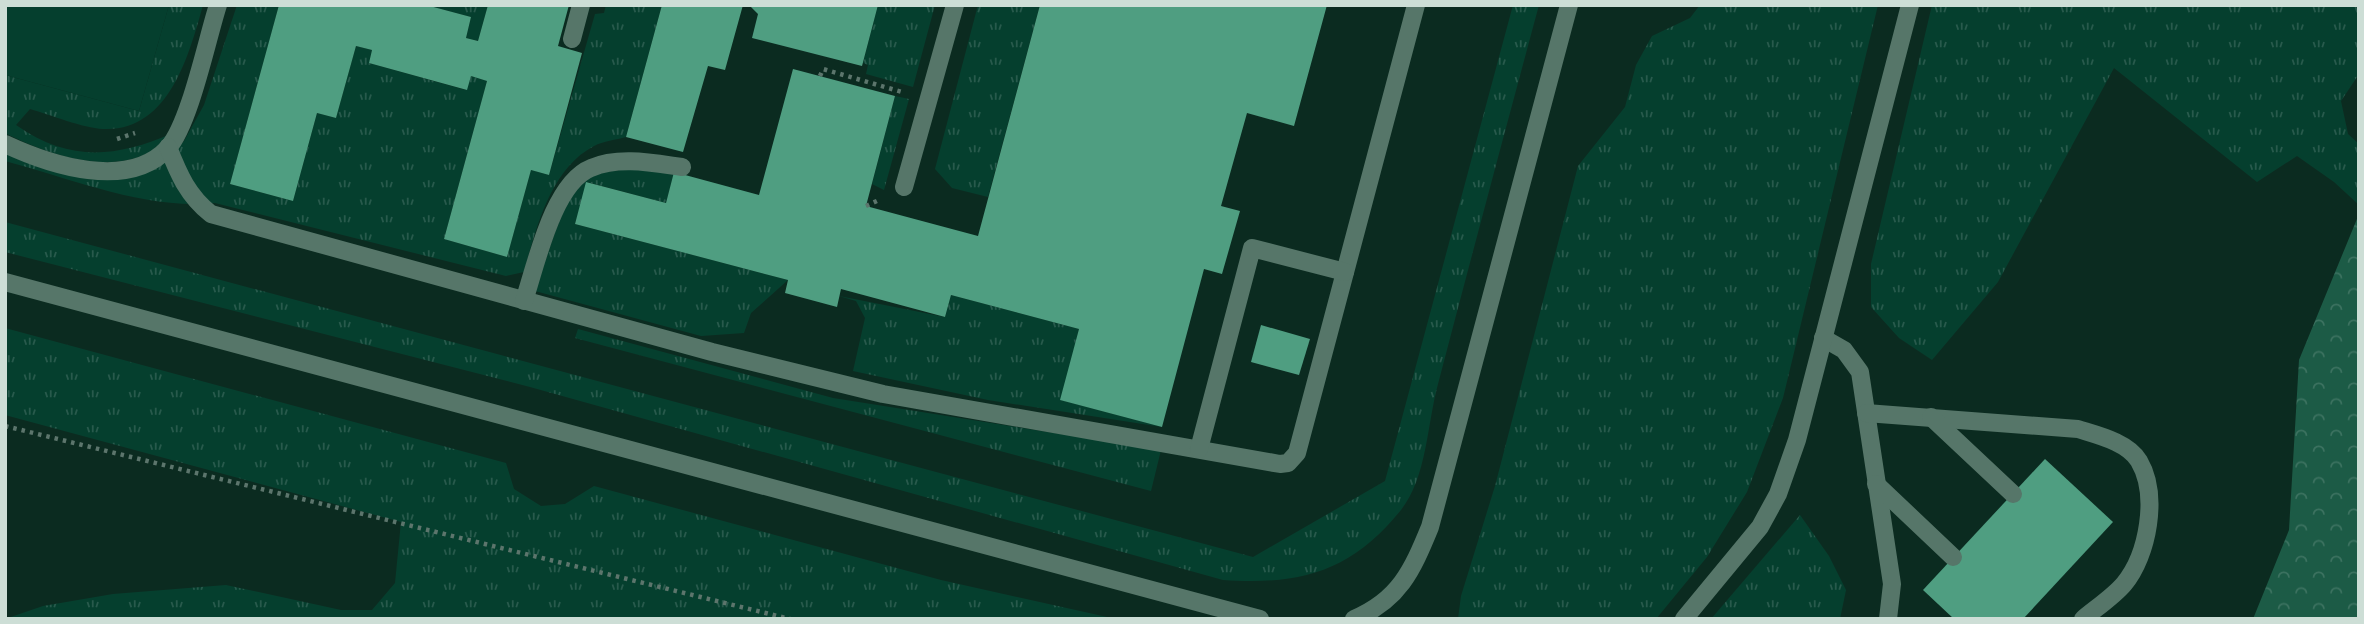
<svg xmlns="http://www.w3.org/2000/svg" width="2364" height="624" font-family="Roboto,sans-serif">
<defs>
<pattern id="grass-tufts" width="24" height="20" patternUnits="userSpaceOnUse" patternTransform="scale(1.75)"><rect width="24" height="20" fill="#053f2e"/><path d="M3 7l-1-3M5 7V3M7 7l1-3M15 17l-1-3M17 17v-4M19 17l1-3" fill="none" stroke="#285a4c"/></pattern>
<pattern id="forest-crowns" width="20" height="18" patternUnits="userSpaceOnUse" patternTransform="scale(1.75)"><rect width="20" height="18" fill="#1c5b46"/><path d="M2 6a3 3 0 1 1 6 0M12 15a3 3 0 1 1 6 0" fill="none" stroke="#3c7260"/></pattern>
</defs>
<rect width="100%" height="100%" fill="#0b2b20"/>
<g fill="url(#grass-tufts)">
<path d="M169,5h34c-14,50 -34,127 -100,124 -20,-1 -52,-14 -73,-20l-14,16c53,37 98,33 155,9 -8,6 -16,16 -25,20 -43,20 -102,-1 -141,-21v-58l134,36z"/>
<path d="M237,5h42l-49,179 63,17 24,-88 19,5 20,-72 16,4 -3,13 97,27 5,-14 16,5 -43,158 63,18 24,-87 18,5 46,-161 9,-1 2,-8h56l-36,132c-10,3 -23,4 -32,9 -44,23 -58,83 -70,126l-18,4 -291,-73c-70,7 -142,-24 -210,-42v-9l105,26 56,-19 18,-18 20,-36z"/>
<path d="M426,5h62l-10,36 -12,-3 5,-21z"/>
<path d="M878,5h57l-22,82 -47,-13 2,-9 -5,-2z"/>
<path d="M978,5h62l-52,192 -36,-9 -17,-19z"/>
<path d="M1513,5h26c-34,126 -68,253 -101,379 -11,40 -11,93 -37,126 -51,63 -102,75 -178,70l-693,-193 -525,-135v-30l1248,335 132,-76z"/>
<path d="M1700,5h178l-95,393 -36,94 -40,65 -51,62h-198l3,-23 34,-110 83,-320 47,-59 11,-42 16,-29 38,-18z"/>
<path d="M1932,5h427v69l-18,27 7,33 11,10v61l-25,-23 -37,-26 -40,26 -143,-114 -116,214 -66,78 -33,-22 -28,-31v-43z"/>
<path d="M895,96l14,3 -25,91 -12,-6z"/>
<path d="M628,169l46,3 -8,31 -79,-21 -12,42 213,56 -37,33 -7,20 -43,3 -166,-45c8,-21 31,-100 46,-110 14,-9 32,-10 47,-12z"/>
<path d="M951,295l128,34 -18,71 101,27 -174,-27 -135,-29 12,-53 -9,-17 -17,-5 106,21z"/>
<path d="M5,328l501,135 8,26 27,17 24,-2 29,-18 347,94 175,39h-1111l38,-13 70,-12 113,-9 115,25h31l23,-27 6,-61 -396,-107z"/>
<path d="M578,329l255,69 328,52 -10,41 -576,-153z"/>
<path d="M1800,515l29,41 17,34 -6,29h-129z"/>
</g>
<path fill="url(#forest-crowns)" d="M2359,214v405h-106l36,-89 10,-170z"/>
<path fill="#053f2e" d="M5,5h164l-30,106 -134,-36z"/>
<g fill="#4f9e81">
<path d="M279,5h147l45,12 -5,21 12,3 10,-36h81l-11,41 24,7 -33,122 -18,-5 -24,87 -63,-18 43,-158 -16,-5 -4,14 -98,-27 3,-13 -16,-4 -20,72 -19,-5 -24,88 -63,-17z"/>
<path d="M662,5h81l-18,65 -17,-4 -25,86 -57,-15z"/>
<path d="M749,5l59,1 70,-1 -16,61 -110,-28 6,-24z"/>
<path d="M1040,5h287l-33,121 -47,-13 -26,93 19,5 -18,63 -18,-5 -42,158 -102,-27 19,-71 -128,-34 -6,22 -104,-28 -4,18 -52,-14 3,-13 -213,-56 11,-42 80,21 8,-31 85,23 34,-126 102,27 -29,110 112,30z"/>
<path d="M1261,325l49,14 -11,36 -48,-13z"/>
<path d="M2045,459l68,63 -90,97h-69l-31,-29z"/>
</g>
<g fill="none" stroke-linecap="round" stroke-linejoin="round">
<g stroke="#5c756c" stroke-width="4.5" stroke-dasharray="3.5 5" stroke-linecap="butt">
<path d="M820,76l3,-7 79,23"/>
<path d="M117,139l18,-6"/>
<path d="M866,206l15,-7"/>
<path d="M5,426l785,193"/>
</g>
<g stroke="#567669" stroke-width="18">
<path d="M572,39l9,-34"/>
<path d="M5,144c45,21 123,47 163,4 22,-25 39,-109 50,-143"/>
<path d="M168,147c11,28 20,49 43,67l501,138 171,42 397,70 8,-1 9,-10 119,-448"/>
<path d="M904,187l51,-182"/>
<path d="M5,282l1255,337"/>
<path d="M524,301c12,-36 29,-118 67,-133 28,-12 62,-5 91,-1"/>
<path d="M1823,338l21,12 16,22 32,212 -4,35"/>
<path d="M1866,413l212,16c19,6 50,13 61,32 20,34 9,94 -15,123 -11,13 -28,24 -41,35"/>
<path d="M1931,417l82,77"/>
<path d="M1199,449l53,-201 93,24"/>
<path d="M1876,484l77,73"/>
<path d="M1354,619c45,-19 58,-48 76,-92l139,-522"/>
<path d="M1684,619l76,-92 18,-33 19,-54 113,-435"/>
</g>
</g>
<rect width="2364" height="624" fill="none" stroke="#cdded6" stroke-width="14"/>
</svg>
